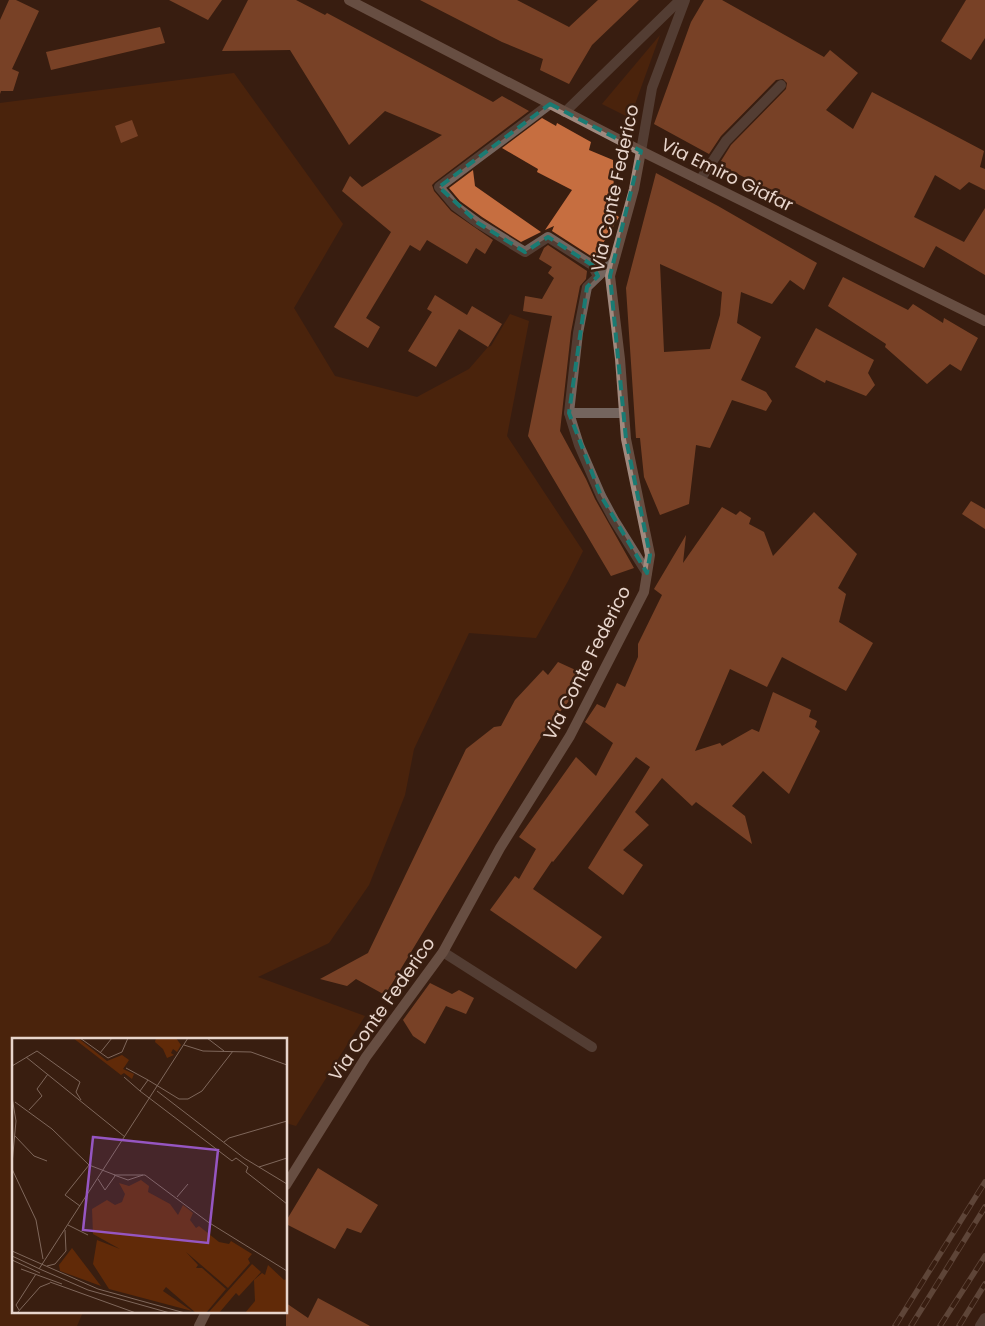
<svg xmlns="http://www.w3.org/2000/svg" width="985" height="1326" font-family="Poppins,sans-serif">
<rect width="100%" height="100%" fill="#391e10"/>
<g fill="#612a08">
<path d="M660,35l-30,83 -28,-14z"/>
<path d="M234,73l109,151 -49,84 41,68 82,21 52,-28 19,-22 3,-1 19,-32 19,7 -22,115 76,115 -15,30 -32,57 -67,-5 -55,116 -9,46 -36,90 -40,58 -71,34 107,39 -69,110 -10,-3v-83h-272v272h69l-6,14h-77v-1223z"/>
</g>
<g fill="#c66e40" fill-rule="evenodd">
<path d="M9,0h7l23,11 -27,58 7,3 -6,19h-12l-1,3v-74z"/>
<path d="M169,0h53l-14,20z"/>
<path d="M248,0h48l29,15 2,-2 166,89 9,-6 27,15 -94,71 -3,3 2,6 17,20 42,29 -8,14 -9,-6 -9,16 -40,-24 -7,11 -10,-6 -44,73 14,9 -12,21 -34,-21 57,-95 -49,-41 8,-15 12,11 80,-52 -57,-24 -36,34 -59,-95 -68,1z"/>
<path d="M420,0h97l52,27 29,-27h41l-47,45 -23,39 -29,-14 3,-11 -41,-17z"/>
<path d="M704,0h18l102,57 6,-7 28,23 -32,37 27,19 19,-37 112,59 -4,16 5,2v21l-16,-8 -9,8 -25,-15 -21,42 50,25 21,-34v67l-49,-29 -12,22 -200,-101 2,-4 -5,-2 10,-16 55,-56 1,-6 -4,-4 -7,1 -55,56 -12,18 -55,-30 37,-102z"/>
<path d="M966,0h19v38l-14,22 -30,-19z"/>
<path d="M160,27l5,16 -114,27 -5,-18z"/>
<path d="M542,118l14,8 1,-3 34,19 -2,8 24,10 1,37 -8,11 13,9 -25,41 -42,-27 2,-5 -9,4 27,-40 -35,-18 1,-3 -36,-21z"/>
<path d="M132,120l6,16 -17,7 -6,-17z"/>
<path d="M473,170l2,16 66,46 -20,10 -39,-25 -22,-16 -11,-13z"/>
<path d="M656,173l62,33 99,57 -13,27 -14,-10 -18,24 -31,-12 -4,31 24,14 -20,43 25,12 6,9 -6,10 -34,-11 -22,48 -14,-3 -7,59 -29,11 -16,-38 -4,-39h-4l-10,-150zM660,264l62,28 -2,23 -10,34 -46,3z"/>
<path d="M548,245l39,26 -1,8 -6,7 -9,46 -11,99 26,48 9,20 39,69 -23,8 -83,-140 24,-120 -29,-5 2,-15 17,3 12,-21 -6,-5 4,-6 -13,-8 5,-11z"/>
<path d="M843,277l65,33 5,-6 30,19 1,-5 34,20 -17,33 -11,-7 -23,20 -42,-37 1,-3 -58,-38z"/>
<path d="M435,295l32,20 5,-9 30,18 -14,23 -29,-18 -23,38 -28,-16 24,-39 -5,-3z"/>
<path d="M816,328l58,32 -6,13 7,12 -9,11 -40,-16 -1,3 -30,-16z"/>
<path d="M971,501l14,8v20l-23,-15z"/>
<path d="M722,507l14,8 4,-4 11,7 -2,6 15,8 9,24 41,-44 43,42 -19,34 8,6 -7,28 34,21 -27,48 -64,-34 -15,30 -37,-18 -35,82 25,-8 2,3 30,-17 7,3 14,-40 38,18 -2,7 8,4 -2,6 5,4 -31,63 -26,-23 -31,35 13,10 7,28 -56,-42 -4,4 -30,-28 -27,34 14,13 -26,25 20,15 -20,30 -35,-27 62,-101 -14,-10 -83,105 -1,-1 -19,28 69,48 -26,32 -86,-59 25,-34 4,3 17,-30 -17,-12 57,-80 20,19 17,-33 -28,-21 12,-18 8,4 12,-25 8,4 13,-30v-13l24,-49 -8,-6 32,-54 -3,28z"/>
<path d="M558,662l24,11 -12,20 3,3 -27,33 -161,266 -29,-16 -9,7 -27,-7 48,-26 98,-204 28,-22 7,-1 14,-26 28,-30 5,5z"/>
<path d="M430,983l22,11 7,-4 15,8 -8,16 -20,-8 -21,38 -12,-8 -10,-16z"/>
<path d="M318,1168l60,37 -17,28 -14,-5 -12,21 -49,-25v-3z"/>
<path d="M318,1298l52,28h-84v-23l22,15z"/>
</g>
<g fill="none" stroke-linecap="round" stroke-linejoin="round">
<g stroke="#74655e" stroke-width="10">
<path d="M550,104l-111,83 16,19 23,17 47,29 23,-15 44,28 6,11"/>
<path d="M565,112l115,-112"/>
<path d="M641,151l11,-63 33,-88"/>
<path d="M700,180l26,-39 55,-56"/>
<path d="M614,261l-27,26 -9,46 -9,80 10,32 22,51 13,24 33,53"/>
<path d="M569,413h55"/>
<path d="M443,952l149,95"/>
<path d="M980,1326l5,-8"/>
</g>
<g stroke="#a0897e" stroke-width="10">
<path d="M349,0l292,151 344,170"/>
<path d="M286,1185l80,-128 77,-105 57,-104 70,-112 74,-144 6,-37 -24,-116 -6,-80 -10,-83 24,-87 7,-38"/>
<path d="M199,1326l7,-14"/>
</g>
<defs>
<g id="rail">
<path d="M895,1326l90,-144"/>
<path d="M911,1326l74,-119"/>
<path d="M940,1326l45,-70"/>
<path d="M959,1326l26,-42"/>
</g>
</defs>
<use href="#rail" stroke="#8c7569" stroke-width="5.5"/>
<use href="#rail" stroke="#391e10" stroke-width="4" stroke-dasharray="11" stroke-linecap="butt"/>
</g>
<path d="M0 0H985V1326H0ZM550,104l91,47 -31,125 16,163 24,116 -3,18 -46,-77 -32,-83 18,-126 11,-11 -6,-11 -44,-28 -23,15 -47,-29 -39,-36z" fill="#391e10" fill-opacity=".55" fill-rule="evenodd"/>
<path fill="none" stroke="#1a7b73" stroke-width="4" stroke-dasharray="10 6" stroke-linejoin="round" d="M550,104l91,47 -31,125 16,163 24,116 -3,18 -46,-77 -32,-83 18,-126 11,-11 -6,-11 -44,-28 -23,15 -47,-29 -39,-36z"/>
<g text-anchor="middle" stroke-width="5" stroke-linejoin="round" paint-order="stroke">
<g font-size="18" fill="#e8d5cc" stroke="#391e10">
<text transform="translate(727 175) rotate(26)" y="6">Via Emiro Giafar</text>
<text transform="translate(615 188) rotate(-78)" y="6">Via Conte Federico</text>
<text transform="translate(587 663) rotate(-63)" y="6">Via Conte Federico</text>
<text transform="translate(382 1009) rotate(-55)" y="6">Via Conte Federico</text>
</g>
</g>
<g transform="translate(12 1038)">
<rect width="275" height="275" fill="#391e10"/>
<path d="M61,0h5l29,23 15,-6 7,5 -6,9 11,5 -2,5 -8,-6 -3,2zM144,0h20l5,7 -4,7 -4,-3 -2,4 3,2 -7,3 -4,-9 -8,-7zM129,142l8,6 -1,6 22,12 8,11 5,-10 10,8 -3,7 6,8 3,-2 20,16 10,2 2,-3 21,13 -4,5 2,4 -22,25 -42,-36 12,13 -2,3h6l24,21 -20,24h-10l-30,-26 -3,4 29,20 -83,-22 -16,-25 4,-24 23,9 -27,-15 -1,-25 15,-9 8,5 7,-3 3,-8 -6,-11 10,3zM60,210l29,38 -41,-15 -1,-6zM240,226l9,8 -22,24 -3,-3 -17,20h-11zM256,227l16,15 3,-1v34h-42l10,-12 -1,-21 8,-7 3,2z" fill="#612a08"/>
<path fill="none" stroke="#7f675b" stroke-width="1" d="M68,0l28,20 14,-6 6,-14M195,0l17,13M172,7l19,6 48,1 36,13M88,15l12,-15M14,19l99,80M0,28l25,-15 43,31 -4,10 5,8M114,30l22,12 -8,11 92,70 4,-3 12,9 -2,5 41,32M112,39l16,14M136,42l31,19h9l14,-8 31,-40M145,53l87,67 43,26M0,59l4,24 -4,43M3,64l37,27 37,36 26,10h30l63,47 79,49M17,72l13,-14 -5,-7 11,-15M3,98l19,20 13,5M212,104l5,-4 58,-17M247,129l28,-9M0,131l24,51 7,39M102,137l14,5 15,-5M86,141l7,11 10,-14M165,159l11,-13M68,168l-15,-11 24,-30M56,187l20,10M0,213l86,38 87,24M0,218l30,14M0,222l28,13M35,228l8,-2 11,-13 -1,-21M9,231l41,15M27,231l149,-231M30,232l46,20 82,23M38,244l86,31M7,272l-3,-5 20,-31M5,275l23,-26 10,-4"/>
<path fill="#9656c2" fill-opacity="0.15" stroke="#9656c2" stroke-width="2.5" d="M81,99l125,13 -10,93 -125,-13z"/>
<rect width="275" height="275" fill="none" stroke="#e8d5cc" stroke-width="2.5"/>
</g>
</svg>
